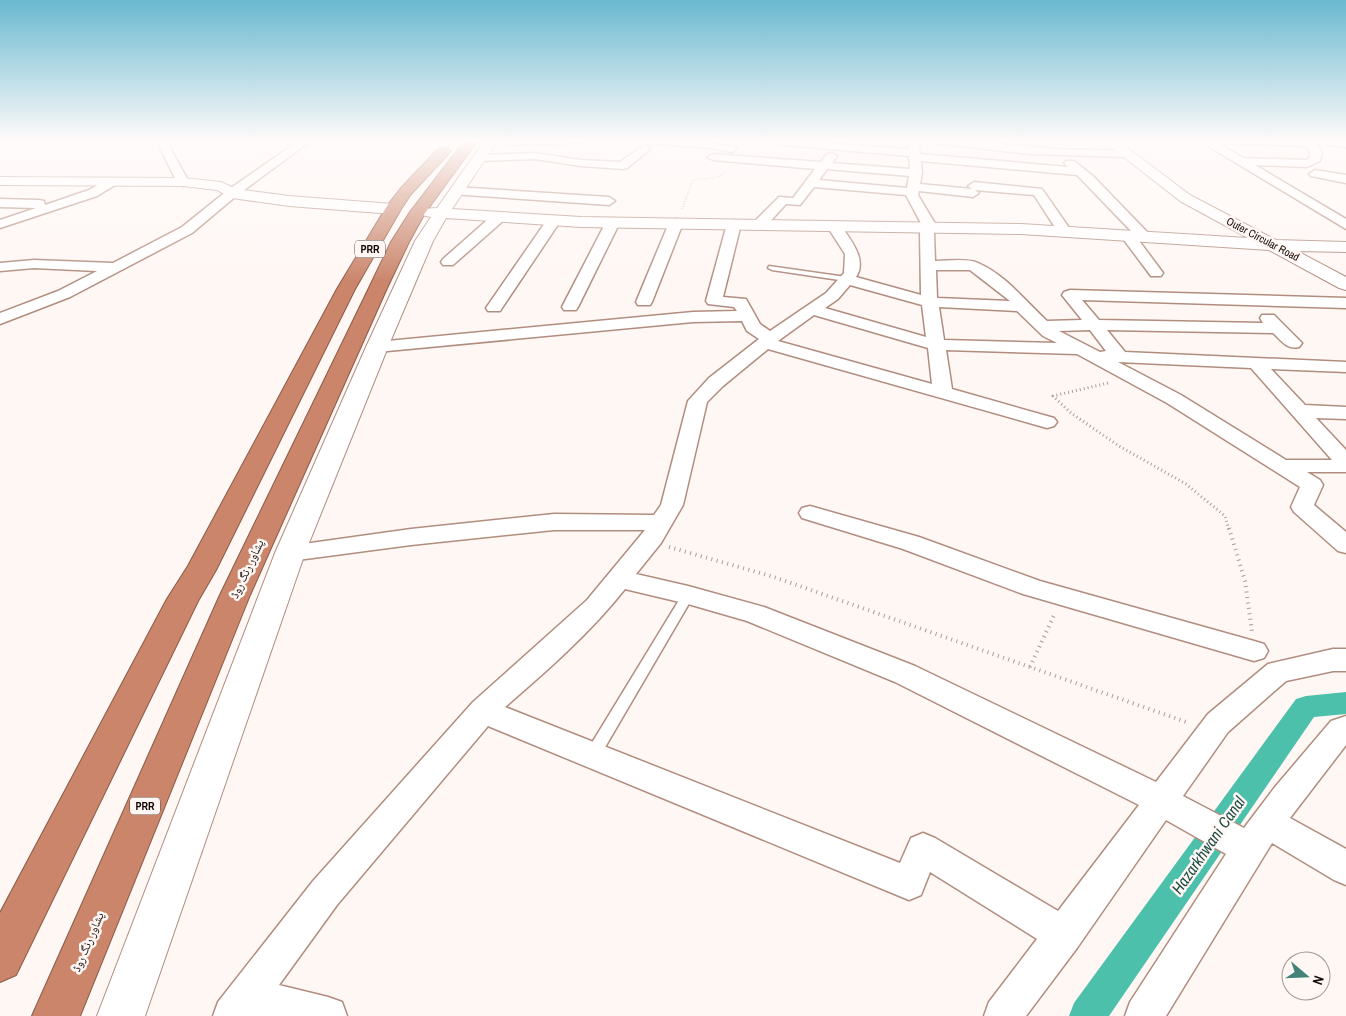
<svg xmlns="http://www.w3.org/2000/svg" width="1346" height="1016" font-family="'Archivo Narrow','Noto Naskh Arabic',sans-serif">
<rect width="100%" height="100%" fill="#fff7f4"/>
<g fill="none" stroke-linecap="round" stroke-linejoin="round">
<path fill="#4dc0ab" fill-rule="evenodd" d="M1346,692v22l-32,3 -205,299h-40l5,-13 222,-304 10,-3z"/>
<defs>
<g id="lane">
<path d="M769,266l77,11 4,2 -4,2 -74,-11 -4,-2z"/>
<path d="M688,590l4,2 2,3 -97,166 -5,2 -5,-2 -3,-5 3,-5 97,-159z"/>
</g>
<g id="street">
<path d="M161,140h10l-1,8 19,34 -2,3 -4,1 -6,-4 -17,-34z"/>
<path d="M300,140h12l-76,56 -44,37 -122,64 -70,27v-11l58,-22 39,-20 -63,-3 -34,3v-8l34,-3 79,3 69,-36 46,-37z"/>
<path d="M509,140h76l-5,3 -67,2 -4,-1z"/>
<path d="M640,140h51l45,7 1,2 -5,3 -20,-4 -67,-5z"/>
<path d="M781,140l127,9v-3l6,-6h12l-7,7 1,7 148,13 -4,-4 2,-2h8l20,16 54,56 2,3 -2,3c-7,2 -10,0 -14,-5l29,39 -2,3h-10l-30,-40 2,-3h10l-56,-58 -156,-14 1,12 -2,11 52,5 -4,-3 6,-4 68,7 30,43 -2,3h-10l-26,-40 -59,-5 4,3 -6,4 -54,-6 -1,4 19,32 -3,6 1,28c12,0 32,-3 43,2 28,12 47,38 69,58l35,-1 -20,-25 2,-3 6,-2 276,8v10l-264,-8 17,20 164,3 -3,-5 2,-3h12l28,28 -3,4c-12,3 -17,-6 -26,-14l-166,-3 18,22 221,10v10l-75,-3 34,36 41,2v12l-30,-1 30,32v22h-39l13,8 3,5 -9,20 32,27v21l-8,-2 -44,-39 -3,-5 9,-20 -133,-84 -90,-49 -131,-4 6,39 102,29 3,4 -3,4 -7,2 -279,-79 -45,37 -16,16 -24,103 -22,38 -25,31 52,12 76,21 151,59 241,116 52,-68 60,-50 65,-15h13v22h-13l-47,10 -58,51 -45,64 61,32 31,-41 56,-66 15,-5v29l-56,73 56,31v36l-12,-5 -62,-37 -106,173h-41l5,-14 96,-148 -60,-34 -89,128 -51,68h-42l5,-14 48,-63 -107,-67 -9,23 -12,5 -421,-174 -151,179 -58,80 49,12 14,5 5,14h-134l5,-14 95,-121 160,-179 114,-102 58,-70h-91l-143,15 -121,16 -8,-2 -4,-6 4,-6 129,-18 143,-15 100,1 7,-10 27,-104 21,-23 50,-39 -12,-8 -5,-10 -49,1 -316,30 -6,-1 -3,-4 3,-4 6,-1 316,-30 44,-1 -3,-4 -26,-3 -2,-3 21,-77 7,-4 7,4 -18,73 23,2 14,25 10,7 56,-38 18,-20 1,-19 -18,-28 7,-4 5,1c10,15 29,36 17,54l65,18 -1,-62 3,-6 -17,-32 -92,-8 -14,18 -14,-1 -21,23h-10l-2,-3 2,-3 24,-24 14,1 22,-29 -102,-9 -6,-3 6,-3 108,8 6,-8 4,-1 6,3 -5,7 78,6 -1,-13 -124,-11 -4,-1zM827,169l82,7 -2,12 -88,-8zM936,270h34l40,31 -73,-3zM850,285l72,20 4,32 -101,-29 13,-9zM939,307l78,4 26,25 14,7 -113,-3zM814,315l114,33 4,36 -154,-43zM1090,330l16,21 -6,1 -41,-21zM1118,362l133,6 81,92h-46l-105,-65zM625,589l63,15 59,17 148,61 244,123 -81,106 -123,-73 -12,-5 -12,5 -11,25 -395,-156c42,-36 85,-74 120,-118z"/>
<path d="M928,140h32l94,9 72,2 6,3 -6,3 -96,-3 -97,-11z"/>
<path d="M1204,140l142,1v6l-29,-3 5,9 -2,8 -13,6 -52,-2 91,54v10l-138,-83zM1218,143l89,3 3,7 -1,6 -4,1 -62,-2z"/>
<path d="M645,145l5,3 -1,2 -22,18 -4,1 -42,-3 -46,-7 -56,2 -6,-3 6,-3 56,-2 46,7 39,2z"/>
<path d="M1315,170l31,5v8l-35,-7 -2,-2z"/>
<path d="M111,178l6,4 -2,3 -18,11 -97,32v-8l36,-12 -36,-1v-8l39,1 5,1 1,4 44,-15z"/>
<path d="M456,187l153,10 6,4 -6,4 -157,-11 -2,-3z"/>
<path d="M499,213l5,1 2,3 -2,3 -51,45h-10l-2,-3 2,-3 51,-45z"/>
<path d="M554,216l7,4 -59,88 -2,3h-12l-2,-3 63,-91z"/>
<path d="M613,218l7,4 -42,85 -2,3h-12l-2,-3 44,-85z"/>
<path d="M676,219l7,4 -31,79 -2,3h-12l-2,-3 33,-79z"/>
<path d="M810,506l109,31 121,44 214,60 10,3 4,7 -4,7 -10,3 -231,-67 -120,-45 -101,-31 -3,-5 3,-5z"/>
</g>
<g id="secondary">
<path d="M485,140h13l-46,69 129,8 440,7 227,14 -68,-37 -78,-61h15l73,55 86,45 70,2v10l-49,-1 49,26v13l-7,-2 -70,-38 -248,-16 -440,-7 -135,-9 -13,23 -45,106 -83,206 -160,463h-48l178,-463 91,-206 49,-106 16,-24 -10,-2 -2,-3 2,-3 16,-1z"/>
<path d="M0,177l183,1 38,4 15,7 53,7 104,8 6,2 2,3 -2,3 -6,2 -104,-8 -57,-8 -15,-8 -34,-4 -183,-1z"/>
</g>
<g id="highway">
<path d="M465,140h13l-53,73 -16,29 -22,46 -137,307 -170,421h-48l188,-421 149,-307 22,-46 19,-30z"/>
<path d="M444,147l7,4 -40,43 -10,15 -46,80 -139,281 -18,31 -182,374 -16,7v-69l167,-314 21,-33 149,-277 50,-83 14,-18 38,-40z"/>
</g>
</defs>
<use href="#lane" stroke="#b18d7f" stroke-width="3"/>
<use href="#street" stroke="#b18d7f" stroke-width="3"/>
<use href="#secondary" stroke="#b18d7f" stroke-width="2"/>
<use href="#highway" stroke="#8b5a47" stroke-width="2"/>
<path stroke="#a89f9c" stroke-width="2" stroke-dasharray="0.5 2" stroke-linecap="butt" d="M682,209l11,-29 27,-3 5,-6"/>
<path stroke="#a89f9c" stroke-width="3" stroke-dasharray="1 3" stroke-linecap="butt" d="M1108,383l-55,13 18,17 48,33 67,38 39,32 4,14"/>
<g stroke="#a89f9c" stroke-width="4" stroke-dasharray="1 4.5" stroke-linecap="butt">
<path d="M1229,528l16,53 7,51"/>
<path d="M669,547l105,30 415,146"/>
<path d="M1030,667l25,-54"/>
</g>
<use href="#lane" fill="#fff" fill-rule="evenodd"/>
<use href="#street" fill="#fff" fill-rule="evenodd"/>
<use href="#secondary" fill="#fff" fill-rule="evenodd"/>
<use href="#highway" fill="#ca856b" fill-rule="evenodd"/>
</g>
<linearGradient id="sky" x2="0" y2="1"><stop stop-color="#6ab9d0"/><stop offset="0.5" stop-color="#fffbfa"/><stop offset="1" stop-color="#fffbfa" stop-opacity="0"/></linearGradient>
<rect width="1346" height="282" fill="url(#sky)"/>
<g text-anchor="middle" stroke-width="5" stroke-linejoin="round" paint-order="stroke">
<g font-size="11" fill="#150905" stroke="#fff7f4">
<text transform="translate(1263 239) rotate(28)" y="4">Outer Circular Road</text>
</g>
<g fill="#fff7f4" stroke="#5b504d" stroke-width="1">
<rect x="355" y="240.5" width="30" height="17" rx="4"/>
<rect x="130" y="797.5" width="30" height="17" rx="4"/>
</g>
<g font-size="11" font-weight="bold" fill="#150905">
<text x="370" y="253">PRR</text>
<text x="145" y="810">PRR</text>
</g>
<g font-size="12" fill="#150905" stroke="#fff7f4">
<text transform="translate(247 569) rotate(-65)" y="4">پشاور رنگ روڈ</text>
<text transform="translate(88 942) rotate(-67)" y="4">پشاور رنگ روڈ</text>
</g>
<g font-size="16" font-style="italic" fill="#1a4c43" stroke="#fff7f4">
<text transform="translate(1208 845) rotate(-55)" y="6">Hazarkhwani Canal</text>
</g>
</g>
<g transform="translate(1306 976) rotate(109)"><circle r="24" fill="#fff7f4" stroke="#a19894"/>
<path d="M0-4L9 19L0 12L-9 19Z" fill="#418376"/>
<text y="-8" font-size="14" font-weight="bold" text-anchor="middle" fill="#150905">N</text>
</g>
</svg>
